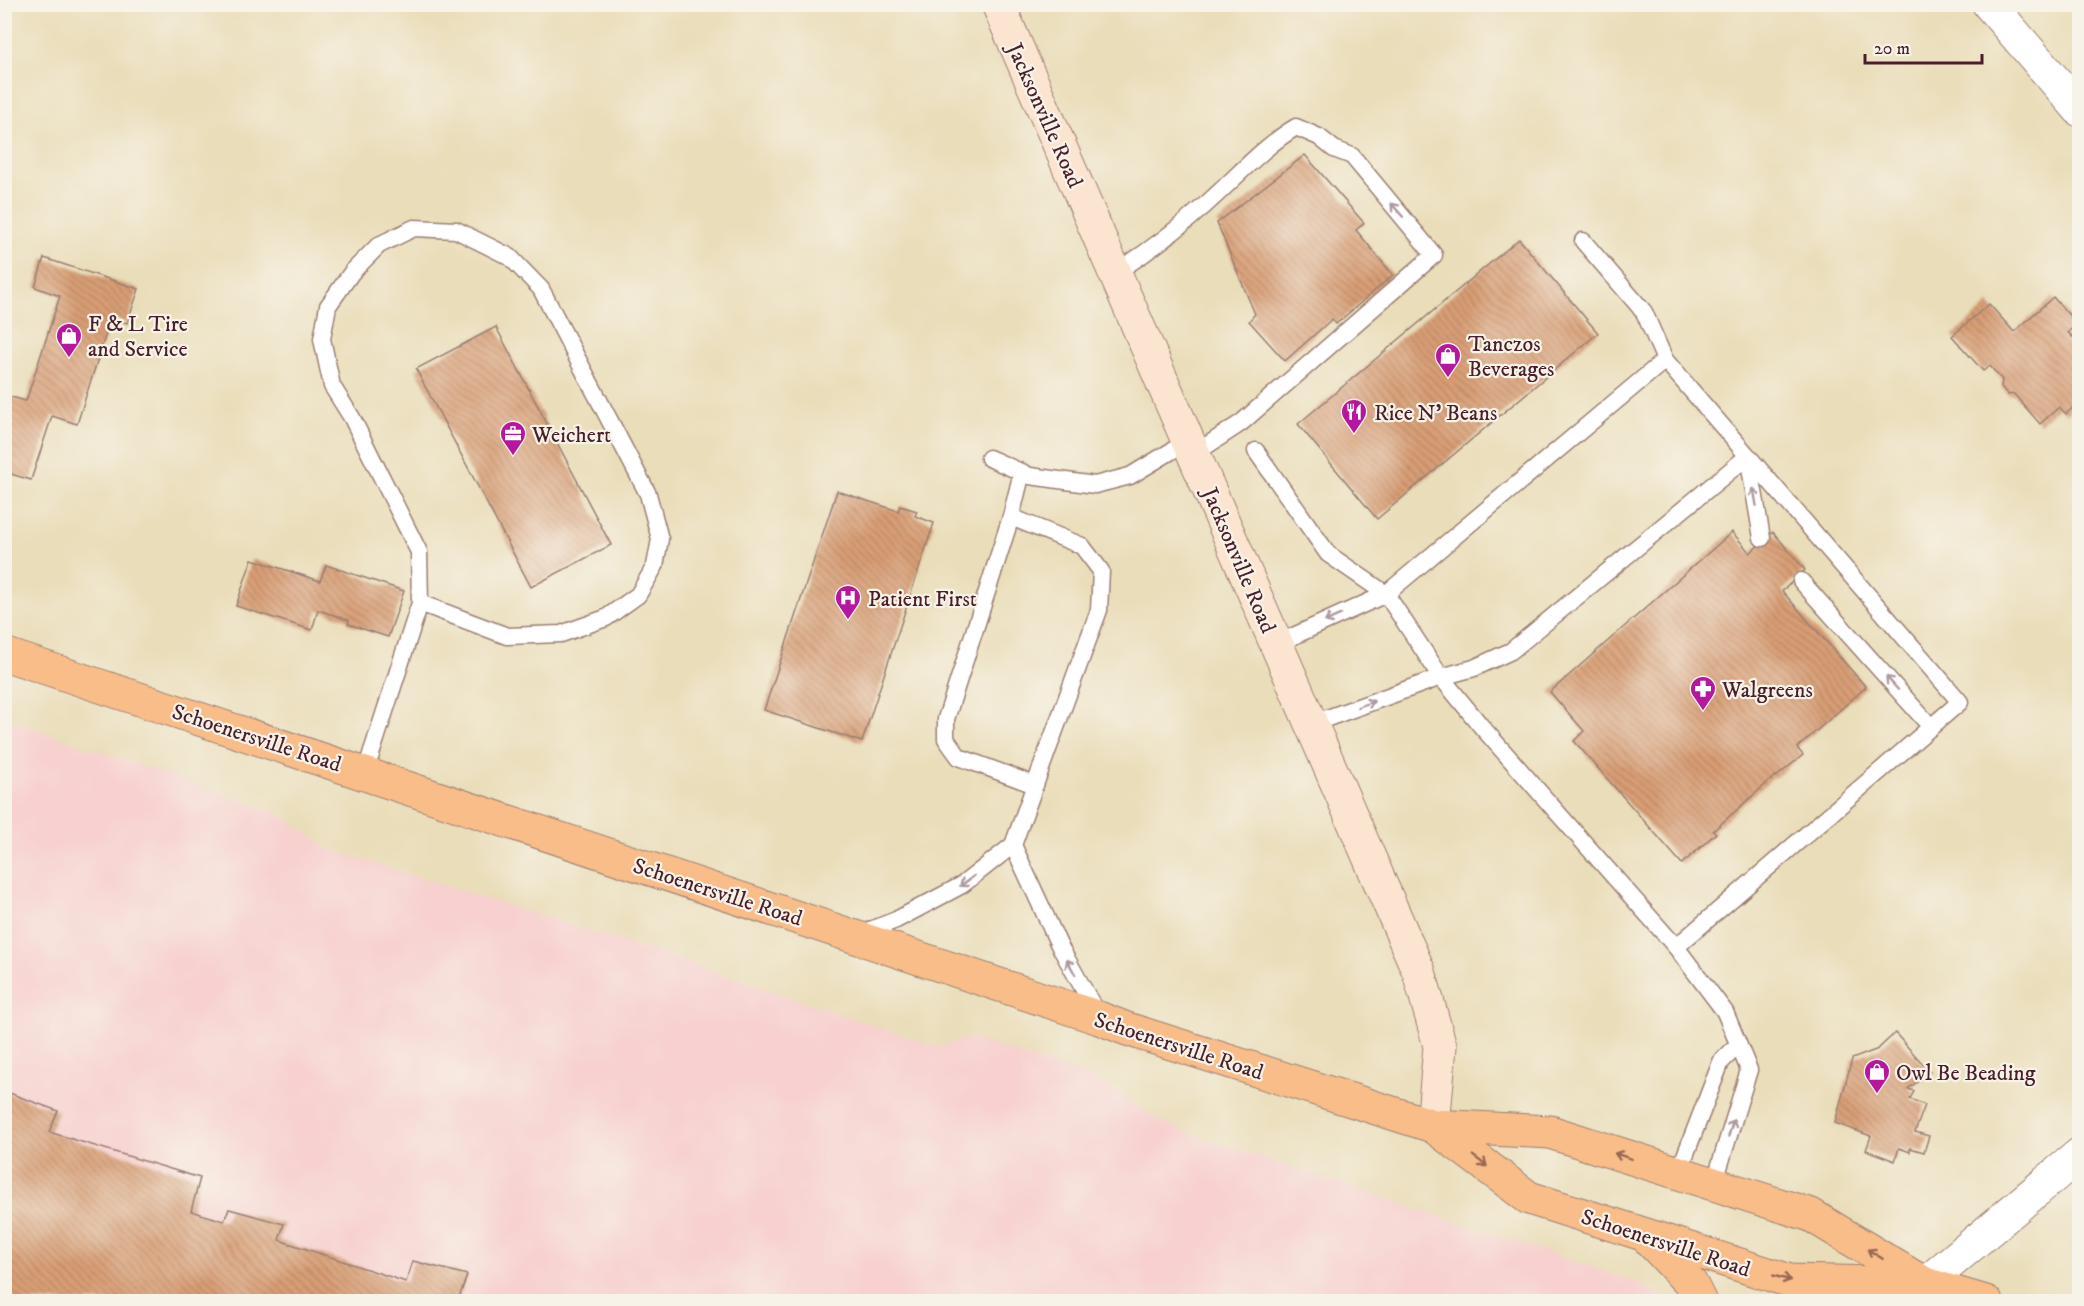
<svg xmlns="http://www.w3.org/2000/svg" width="2084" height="1306" font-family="'IM FELL DW Pica',serif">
<defs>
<pattern id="building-back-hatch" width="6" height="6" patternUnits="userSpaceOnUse" patternTransform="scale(1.5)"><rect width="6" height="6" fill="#d99f76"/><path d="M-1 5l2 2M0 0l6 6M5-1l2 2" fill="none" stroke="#b28161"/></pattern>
</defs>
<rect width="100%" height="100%" fill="#f7f3e8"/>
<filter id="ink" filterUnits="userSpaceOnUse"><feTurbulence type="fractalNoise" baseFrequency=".0167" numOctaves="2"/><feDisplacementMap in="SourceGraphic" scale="12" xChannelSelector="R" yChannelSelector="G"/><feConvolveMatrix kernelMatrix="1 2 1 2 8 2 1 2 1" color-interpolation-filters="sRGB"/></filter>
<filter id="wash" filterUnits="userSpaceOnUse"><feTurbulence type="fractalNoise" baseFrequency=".008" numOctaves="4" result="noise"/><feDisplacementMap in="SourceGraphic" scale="24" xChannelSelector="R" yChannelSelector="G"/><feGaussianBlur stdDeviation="1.35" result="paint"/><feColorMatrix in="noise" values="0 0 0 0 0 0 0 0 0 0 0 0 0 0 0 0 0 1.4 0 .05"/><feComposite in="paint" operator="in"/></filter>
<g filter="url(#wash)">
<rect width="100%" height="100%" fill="#eaddb9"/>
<path fill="#f7d0cf" d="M5,719l273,94 51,36 371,117 240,82 16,-7 14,-3 128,42 63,42 28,11 449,150 23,14 4,4 -1660,1z"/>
<g id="blocks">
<g fill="url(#building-back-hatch)">
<path d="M1305,155l59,68 -8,7 37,45 -57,49 -4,-5 -47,42 -36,-40 6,-7 -38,-91z"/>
<path d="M1519,239l79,94 -221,186 -79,-95z"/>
<path d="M44,258l95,31 -12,34 -16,-5 -34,106 -25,-8 -21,64 -27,-8v-77l22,6 34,-105 -25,-9z"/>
<path d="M2053,297l24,27 -9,8 4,5 8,-7v71l-14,13 -7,-7 -19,17 -26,-30 -6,1 -7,-8 1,-7 -12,-14 -7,5 -31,-35 37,-32 25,28z"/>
<path d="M496,327l115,218 -80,42 -115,-218z"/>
<path d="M837,491l61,20 2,-5 17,5 -2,5 19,7 -72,219 -98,-32z"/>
<path d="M1732,532l18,21 23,-21 32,38 -23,21 84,96 -69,61 6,7 -27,22 -1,-1 -62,55 3,2 -34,31 -108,-123 10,-10 -34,-39z"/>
<path d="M252,559l68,22 6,-16 78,26 -16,46 -40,-13 1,-4 -31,-10 -6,20 -76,-24z"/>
<path d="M1895,1033l35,39 -22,17 6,2 -4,8 15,6 -10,27 14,4 -5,16 -14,-4v4l-11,-4 -4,13 -29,-11 5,-14 -36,-13 17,-64 26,-10z"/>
<path d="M4,1091l54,20 -9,21 151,46 -9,33 33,10 5,-12 55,15 -5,16 127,42 7,-21 54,14 -8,23 10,4h-465z"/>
</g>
</g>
</g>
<g filter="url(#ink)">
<use href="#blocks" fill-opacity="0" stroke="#9a7e72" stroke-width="1.5"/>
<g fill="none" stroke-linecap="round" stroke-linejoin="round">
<defs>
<g id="lane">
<path d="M1583,241l61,71 21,48"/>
<path d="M1115,273c31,-20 61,-42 89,-67 31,-27 57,-58 92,-79l23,10 15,12 18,7 82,99 -193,168 -47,31"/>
<path d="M1256,451l72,103 58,40 55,83 40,49 195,221 49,65 24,58 -35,114"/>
<path d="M1748,456l14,82"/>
<path d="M989,458l41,18 65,9 35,-9 58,-35"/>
<path d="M1011,517l-65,202v20l13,18 76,28"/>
<path d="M1801,581l130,146"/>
<path d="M1276,644l110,-50 279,-234 83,96 -237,195 -37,17 -33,9 -130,47"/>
<path d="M365,773l55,-170 -1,-51 -67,-134 -20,-32 -10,-47 6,-33 24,-34 27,-27 35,-17 42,2 54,27 31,32 107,205 12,45 -5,27 -17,29 -32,23 -45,16 -54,2 -87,-33"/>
<path d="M1013,845l46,100 39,70"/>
<path d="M858,935l38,-15 66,-35 51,-40 86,-235 2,-39 -19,-25 -71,-29 11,-45"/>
<path d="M1676,947l284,-245 -212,-246"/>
<path d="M1678,1174l43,-112 17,-17"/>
</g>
<g id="street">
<path d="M1989,4l91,106"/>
<path d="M1925,1284l155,-130"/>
</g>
<path id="secondary" d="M998,4l421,968 21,74 -7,80"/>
<g id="primary">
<path d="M4,654l1095,364 28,11 306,97 117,6 261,83 114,69"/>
<path d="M1433,1126l96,72 117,37 144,46 135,3 61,18"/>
<path d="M1647,1237l44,47 9,18"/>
</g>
</defs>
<use href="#lane" stroke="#9a7e72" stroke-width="19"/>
<use href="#street" stroke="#9a7e72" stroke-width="35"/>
<use href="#secondary" stroke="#9a7e72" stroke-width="35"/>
<use href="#primary" stroke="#9a7e72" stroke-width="35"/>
<use href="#lane" stroke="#fff" stroke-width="16"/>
<use href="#street" stroke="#fff" stroke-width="33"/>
<use href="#secondary" stroke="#fce5d0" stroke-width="33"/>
<use href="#primary" stroke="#f8bd89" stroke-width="33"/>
</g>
<defs><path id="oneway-shaft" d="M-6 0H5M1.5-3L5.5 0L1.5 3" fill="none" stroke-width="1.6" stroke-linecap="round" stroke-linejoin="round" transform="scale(1.5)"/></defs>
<g stroke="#ae9aa0">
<use href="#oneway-shaft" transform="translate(1397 210) rotate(-131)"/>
<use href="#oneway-shaft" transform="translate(1755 497) rotate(-100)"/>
<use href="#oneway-shaft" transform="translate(1333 618) rotate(156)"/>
<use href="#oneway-shaft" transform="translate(1892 683) rotate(-132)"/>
<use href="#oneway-shaft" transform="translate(1366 704) rotate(-20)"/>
<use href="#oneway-shaft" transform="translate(967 881) rotate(144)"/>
<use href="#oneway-shaft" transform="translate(1071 967) rotate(-119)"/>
<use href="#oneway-shaft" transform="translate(1731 1128) rotate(-73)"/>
</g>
<g stroke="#986655">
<use href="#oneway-shaft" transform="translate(1623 1156) rotate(-162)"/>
<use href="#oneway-shaft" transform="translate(1480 1161) rotate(37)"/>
<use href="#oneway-shaft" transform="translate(1875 1254) rotate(-148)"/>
<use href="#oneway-shaft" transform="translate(1782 1278) rotate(16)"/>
</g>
</g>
<defs>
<symbol id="shop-pin" viewBox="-11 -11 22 30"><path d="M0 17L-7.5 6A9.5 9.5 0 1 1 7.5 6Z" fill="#b5179e" stroke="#f7f3e8"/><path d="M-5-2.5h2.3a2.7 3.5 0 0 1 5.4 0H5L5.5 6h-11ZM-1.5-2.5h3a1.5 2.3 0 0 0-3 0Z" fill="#fff"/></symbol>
<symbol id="restaurant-pin" viewBox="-11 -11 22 30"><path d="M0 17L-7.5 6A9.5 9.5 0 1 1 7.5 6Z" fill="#b5179e" stroke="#f7f3e8"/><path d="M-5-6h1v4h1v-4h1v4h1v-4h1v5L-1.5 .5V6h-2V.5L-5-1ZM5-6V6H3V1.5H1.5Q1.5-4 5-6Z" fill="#fff"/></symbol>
<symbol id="office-pin" viewBox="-11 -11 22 30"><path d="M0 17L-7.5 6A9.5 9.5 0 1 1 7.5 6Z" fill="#b5179e" stroke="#f7f3e8"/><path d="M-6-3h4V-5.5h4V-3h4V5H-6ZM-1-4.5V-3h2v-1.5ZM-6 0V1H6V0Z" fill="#fff"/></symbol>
<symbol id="hospital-pin" viewBox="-11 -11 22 30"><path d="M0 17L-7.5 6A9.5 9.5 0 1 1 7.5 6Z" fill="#b5179e" stroke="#f7f3e8"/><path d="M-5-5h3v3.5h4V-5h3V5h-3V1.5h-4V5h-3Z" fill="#fff"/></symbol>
<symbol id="pharmacy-pin" viewBox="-11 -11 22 30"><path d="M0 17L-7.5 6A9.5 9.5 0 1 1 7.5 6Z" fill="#b5179e" stroke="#f7f3e8"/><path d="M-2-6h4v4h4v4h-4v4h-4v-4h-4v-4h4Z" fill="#fff"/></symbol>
</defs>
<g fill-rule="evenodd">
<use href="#shop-pin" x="54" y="321" width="30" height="40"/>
<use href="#shop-pin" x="1433" y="341" width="30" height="40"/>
<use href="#restaurant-pin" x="1339" y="397" width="30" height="40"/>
<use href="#office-pin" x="498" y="419" width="30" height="40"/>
<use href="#hospital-pin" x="833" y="583" width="30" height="40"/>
<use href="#pharmacy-pin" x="1688" y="674" width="30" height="40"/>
<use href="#shop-pin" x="1862" y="1057" width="30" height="40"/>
</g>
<g text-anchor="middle" stroke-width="4.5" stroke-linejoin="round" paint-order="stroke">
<g font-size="22" fill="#4a1f2b" stroke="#f7f3e8">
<text transform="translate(1046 115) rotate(66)" y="8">Jacksonville Road</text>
<text transform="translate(1240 560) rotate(67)" y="8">Jacksonville Road</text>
<text transform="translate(257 737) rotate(18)" y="8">Schoenersville Road</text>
<text transform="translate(718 891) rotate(18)" y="8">Schoenersville Road</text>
<text transform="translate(1179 1045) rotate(18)" y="8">Schoenersville Road</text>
<text transform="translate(1666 1242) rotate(18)" y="8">Schoenersville Road</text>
</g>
<g font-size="22" fill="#4a1f2b" stroke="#f7f3e8" text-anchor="start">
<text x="88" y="331">F &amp; L Tire<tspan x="88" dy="25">and Service</tspan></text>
<text x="1468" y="351">Tanczos<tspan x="1468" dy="25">Beverages</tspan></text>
<text x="1374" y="420">Rice N’ Beans</text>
<text x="532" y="442">Weichert</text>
<text x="868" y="606">Patient First</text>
<text x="1722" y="697">Walgreens</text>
<text x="1896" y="1080">Owl Be Beading</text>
</g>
</g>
<rect width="2084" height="1306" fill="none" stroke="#f7f3e8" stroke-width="24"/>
<path d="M1865 54v9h117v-9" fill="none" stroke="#4a1f2b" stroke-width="3"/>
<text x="1874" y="54" font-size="18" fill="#4a1f2b" stroke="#f7f3e8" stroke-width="4.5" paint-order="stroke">20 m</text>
</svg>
